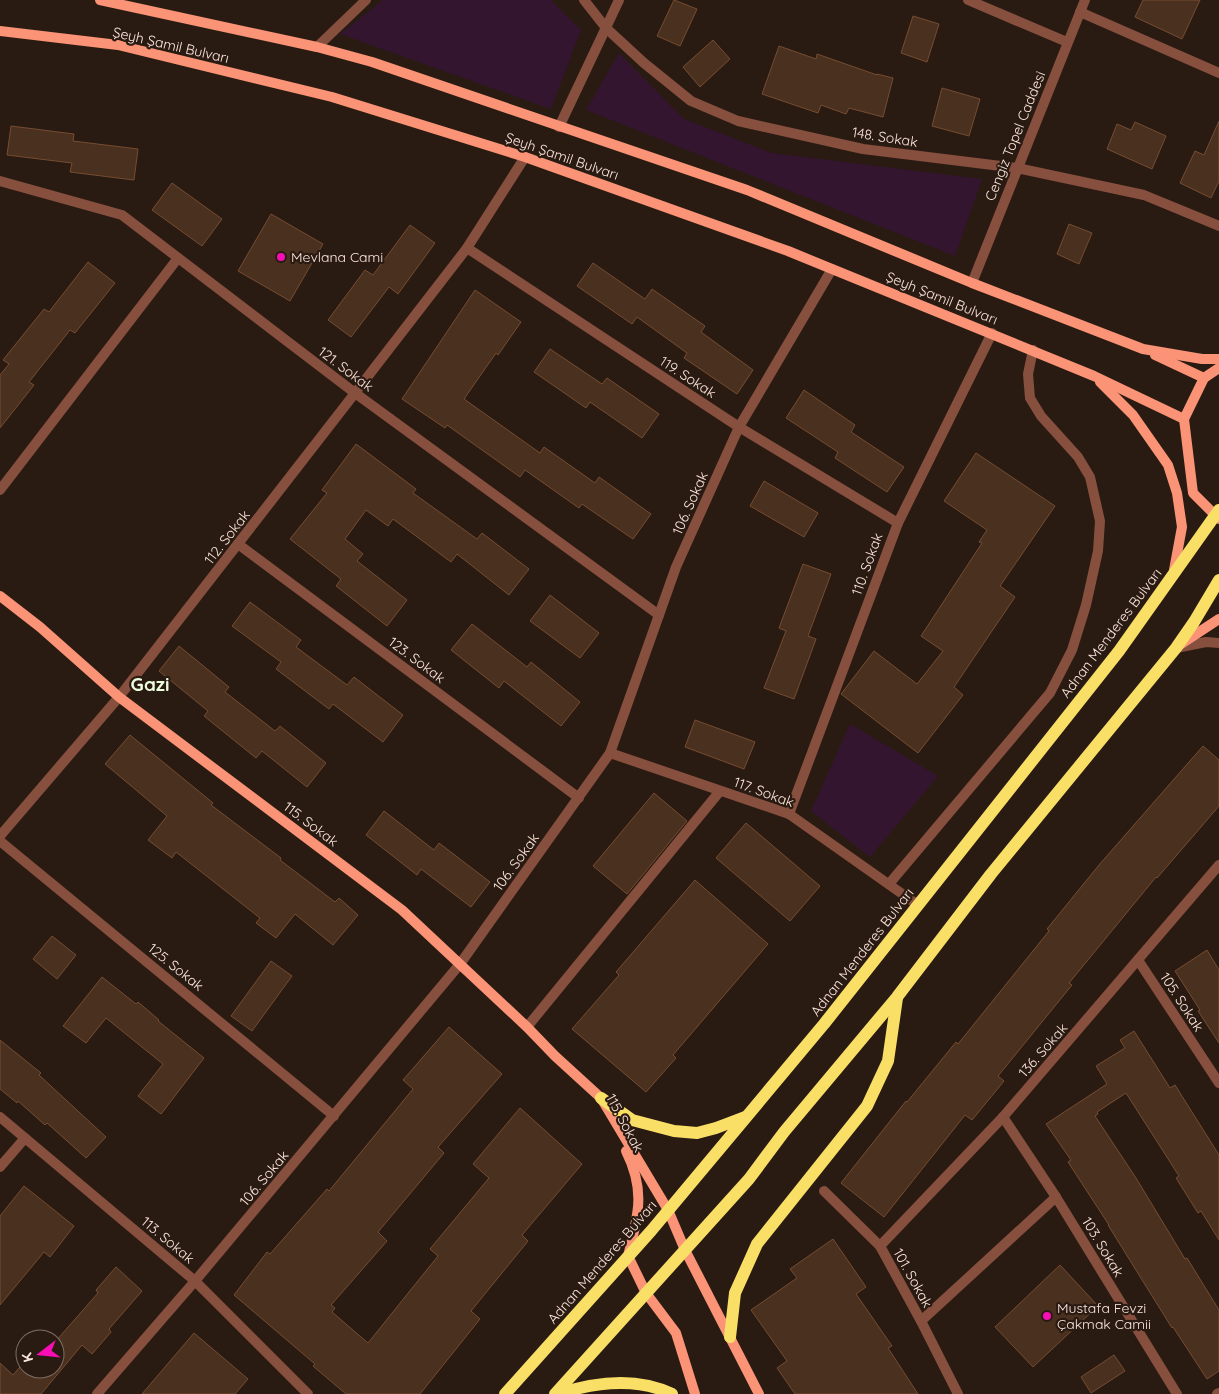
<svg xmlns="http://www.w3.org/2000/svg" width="1219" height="1394" font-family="Quicksand,sans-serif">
<rect width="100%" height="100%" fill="#2a1b12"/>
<g fill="#34152f">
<path d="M383,0h168l30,30 -30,79 -211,-75z"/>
<path d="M619,53l65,66 88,34 210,26 -27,77 -369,-146z"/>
<path d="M850,724l88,52 -68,81 -59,-46z"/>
</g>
<g fill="#4a301e" stroke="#764c31">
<path d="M674,0l23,9 -17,37 -23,-10z"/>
<path d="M1143,0h57l-18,39 -47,-22z"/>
<path d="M913,16l26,8 -12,38 -26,-9z"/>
<path d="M713,40l17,19 -30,28 -17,-20z"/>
<path d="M779,46l37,13 1,-5 60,21v-1l16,4 -10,39 -34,-9 -3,6 -25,-9 -3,8 -56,-19z"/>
<path d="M942,88l38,11 -11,37 -37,-10z"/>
<path d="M1219,121v60l-8,17 -31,-15 15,-32 9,4z"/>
<path d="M1135,122l31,14 -14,33 -45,-20 10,-25 14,6z"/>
<path d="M11,126l63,8 -1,7 65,8 -4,31 -64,-8 2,-9 -65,-8z"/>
<path d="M172,183l50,36 -20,27 -50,-36z"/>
<path d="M271,214l52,30 -33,57 -52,-30z"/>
<path d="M1069,224l23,9 -13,31 -22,-10z"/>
<path d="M410,225l25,18 -37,51 -9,-7 -38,50 -23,-17 37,-50 8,5z"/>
<path d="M88,262l27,21 -40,50 -5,-3 -41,52 5,3 -34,43v-53l9,-11 -6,-4 41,-51 5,3z"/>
<path d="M593,263l52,36 7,-10 53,37 -4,6 52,38 -16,24 -53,-36 3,-5 -50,-36 -5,7 -55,-38z"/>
<path d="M475,290l46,32 -23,33 -2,-2 -32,46 76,54 4,-6 51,36 4,-6 52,37 -18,25 -51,-35 -3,4 -54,-38 -5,7 -73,-52 -2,3 -43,-29z"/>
<path d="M550,349l52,35 5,-6 52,36 -17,24 -52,-36 -4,6 -52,-36z"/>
<path d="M804,390l51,35 -4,7 53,35 -17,25 -52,-34 3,-6 -52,-34z"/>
<path d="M356,444l60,45 -3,4 64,46 5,-6 47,36 -20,26 -52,-41 -6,8 -58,-43 -5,7 -22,-16 -21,29 18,15 -6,7 50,39 -20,26 -51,-40 5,-7 -51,-40 37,-46 -5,-3z"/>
<path d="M976,453l79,53 -55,80 15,11 -61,90 9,8 -45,58 -77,-59 33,-43 43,33 26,-33 -22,-15 61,-93 -3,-1 8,-12 -43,-29z"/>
<path d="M764,481l54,32 -14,24 -54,-31z"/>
<path d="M803,564l28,10 -23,62 8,3 -22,60 -30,-11 22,-57 -7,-3z"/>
<path d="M550,595l49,38 -19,25 -50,-37z"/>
<path d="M250,602l51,38 -5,7 51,38 7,-8 49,38 -20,27 -50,-38 -4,5 -53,-40 5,-7 -49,-36z"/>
<path d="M472,624l55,43 4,-5 49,40 -19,24 -57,-45 -5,7 -48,-38z"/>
<path d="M179,646l50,41 -4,5 50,39 5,-5 46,37 -19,24 -45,-36 -6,7 -52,-42 4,-5 -49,-40z"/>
<path d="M695,720l60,22 -11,27 -59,-22z"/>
<path d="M130,735l83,68 -2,2 70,53 -1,2 55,42 4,-4 19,17 -25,30 -38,-31 -19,24 -20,-15 4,-5 -84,-66 -4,6 -24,-18 19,-24 -62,-52z"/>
<path d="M1203,746l16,14v46l-62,72 -1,-1 -87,106 3,2 -74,91 6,5 -32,39 -7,-5 -81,102 -43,-34 65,-82 1,1 49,-60 2,2 91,-113 -2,-2 52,-64z"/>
<path d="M654,793l33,28 -60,73 -34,-28z"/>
<path d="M384,811l50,39 5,-7 51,39 -19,25 -50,-38 -4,6 -51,-40z"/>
<path d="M746,823l74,63 -30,35 -74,-63z"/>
<path d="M695,880l73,64 -95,111 3,3 -30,34 -74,-63 47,-54 -3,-3z"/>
<path d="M52,936l24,19 -19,24 -24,-20z"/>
<path d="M1207,950l12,20v73l-21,-32 2,-1 -25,-39z"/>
<path d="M271,961l21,15 -40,55 -21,-15z"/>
<path d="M102,977l34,27 2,-2 21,18 -1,1 46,37 -43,56 -23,-18 25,-32 -57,-46 -20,25 -23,-17z"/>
<path d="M449,1027l53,47 -64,73 6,6 -66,79 9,9 -56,64 4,3 -3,4 36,31 70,-87 -8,-7 59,-71 -16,-14 47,-56 62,56 -60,71 6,6 -57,70 9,8 -60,75h-74l-33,-28 2,-2 -81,-69 33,-43 3,2 57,-65 2,2 84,-102 -10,-9z"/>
<path d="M1134,1031l36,57 5,-3 44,70v85l-18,-29 -3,2 -22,-35 3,-2 -53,-83 -29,19 1,2 -3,2 41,62 49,81 2,-1 32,52v61l-12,8 -34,-52 -1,1 -64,-103h1l-41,-63 3,-2 -25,-36 61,-40 -11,-18 29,-18 -5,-8z"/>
<path d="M0,1040l41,33 -2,2 67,62 -20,21 -39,-35 -2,2 -27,-24 -1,2 -17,-14z"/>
<path d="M24,1186l50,40 -24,31 -6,-5 -44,53v-89z"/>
<path d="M833,1239l33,48 -10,7 36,52 -4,2 30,46h-123l-18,-26 10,-7 -36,-51 46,-32 -7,-9z"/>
<path d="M1060,1265l38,41 -65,61 -38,-40z"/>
<path d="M116,1267l26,24 -33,38 2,3 -19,22 -10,-9 -41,49h-41v-31l13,12 12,-14v8h30v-27l43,-49 -2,-3z"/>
<path d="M194,1333l54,46 -13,15h-93z"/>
<path d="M1114,1355l11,16 -34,22 -10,-16z"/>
</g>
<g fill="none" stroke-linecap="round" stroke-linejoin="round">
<g stroke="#874f3e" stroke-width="10">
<path d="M584,0l22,28 38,35 47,38 47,20 125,28 154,19 127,27 75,31"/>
<path d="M968,0l99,42"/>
<path d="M1080,12l139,61"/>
<path d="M317,47l49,-47"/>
<path d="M0,181l122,34 233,178 304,222"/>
<path d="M467,248l272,179 159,96"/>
<path d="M0,490l178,-232"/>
<path d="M238,544l341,254"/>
<path d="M610,753l179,61 129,91"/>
<path d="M789,814l109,-291 94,-190"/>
<path d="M0,841l334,275"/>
<path d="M889,884l161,-191 22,-43 14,-45 12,-54 2,-30 -10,-44 -12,-20 -37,-41 -11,-18 -2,-24 5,-24"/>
<path d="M1138,960l81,123"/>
<path d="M527,1027l193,-236"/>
<path d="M0,1117l195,164 113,113"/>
<path d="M1003,1117l53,80 121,197"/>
<path d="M0,1167l25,-29"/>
<path d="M824,1191l56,55 41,75 37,73"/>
<path d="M880,1246l123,-129 216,-252"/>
<path d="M921,1321l135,-124"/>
<path d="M97,1394l98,-113 265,-317 150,-211 66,-186 63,-140 93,-158"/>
<path d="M1217,1394l2,-1"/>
</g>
<g stroke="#874f3e" stroke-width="10">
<path d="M559,127l60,-127"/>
<path d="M972,283l113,-283"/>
<path d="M1176,648l30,-6 13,1"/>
<path d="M0,836l119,-139 236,-304 112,-145 58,-91"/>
</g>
<g stroke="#fb9376" stroke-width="10">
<path d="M100,0l217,47 55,15 375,128 225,93 171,66 59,10h17"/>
<path d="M0,31l118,14 214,52 193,60 263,94 306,125 90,43"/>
<path d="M1155,355l49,23"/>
<path d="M1219,368l-15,10 -20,41 9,74 26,26"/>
<path d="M1100,382l33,33 35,50 9,28 5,34 -8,43"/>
<path d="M0,596l40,31 79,70 283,213 125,117 28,29 46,42 67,112 17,40 74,144"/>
<path d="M1181,644l38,-25"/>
<path d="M626,1151c20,40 12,65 2,105l18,37 30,40 19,61"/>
</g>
<g stroke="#fadf66" stroke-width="12">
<path d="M601,1098l31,22 42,11 23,2 19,-5 29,-11"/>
<path d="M730,1337l5,-44 22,-49 110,-138 21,-45 9,-63"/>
<path d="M505,1394l146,-163 173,-207 295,-373 100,-141"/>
<path d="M555,1394l194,-215 35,-47 113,-135 94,-123 185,-226 18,-26 25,-42"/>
<path d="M558,1394c37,-12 79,-17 114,0"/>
</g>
</g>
<g fill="#f80eb4" stroke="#2a1b12" stroke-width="2">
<circle cx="281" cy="257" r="5"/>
<circle cx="1047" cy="1316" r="5"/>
</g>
<g text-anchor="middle" stroke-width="4.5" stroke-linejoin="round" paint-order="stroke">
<g font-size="14" fill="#fee6dc" stroke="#2a1b12">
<text transform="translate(171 45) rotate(13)" y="5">Şeyh Şamil Bulvarı</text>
<text transform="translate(1015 136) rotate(-68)" y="5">Cengiz Topel Caddesi</text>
<text transform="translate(885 137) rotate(9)" y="5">148. Sokak</text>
<text transform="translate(562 156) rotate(19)" y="5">Şeyh Şamil Bulvarı</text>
<text transform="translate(942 298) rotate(22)" y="5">Şeyh Şamil Bulvarı</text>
<text transform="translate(346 369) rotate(37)" y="5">121. Sokak</text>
<text transform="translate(688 377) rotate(33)" y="5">119. Sokak</text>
<text transform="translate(690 503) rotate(-66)" y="5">106. Sokak</text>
<text transform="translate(227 537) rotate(-52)" y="5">112. Sokak</text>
<text transform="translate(867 564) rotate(-70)" y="5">110. Sokak</text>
<text transform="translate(1111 633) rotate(-53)" y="5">Adnan Menderes Bulvarı</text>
<text transform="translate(417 660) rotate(37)" y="5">123. Sokak</text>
<text transform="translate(764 792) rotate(20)" y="5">117. Sokak</text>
<text transform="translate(311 824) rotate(37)" y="5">115. Sokak</text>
<text transform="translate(516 862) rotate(-54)" y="5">106. Sokak</text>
<text transform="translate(862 952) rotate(-52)" y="5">Adnan Menderes Bulvarı</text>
<text transform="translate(176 967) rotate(39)" y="5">125. Sokak</text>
<text transform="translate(1182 1002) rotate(57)" y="5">105. Sokak</text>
<text transform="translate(1043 1050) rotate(-49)" y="5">136. Sokak</text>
<text transform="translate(625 1123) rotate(62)" y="5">115. Sokak</text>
<text transform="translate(264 1178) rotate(-50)" y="5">106. Sokak</text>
<text transform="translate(168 1240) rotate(40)" y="5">113. Sokak</text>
<text transform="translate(1103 1247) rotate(59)" y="5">103. Sokak</text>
<text transform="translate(602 1262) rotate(-49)" y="5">Adnan Menderes Bulvarı</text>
<text transform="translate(913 1278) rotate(61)" y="5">101. Sokak</text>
</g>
<g font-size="14" fill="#fee6dc" stroke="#2a1b12" text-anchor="start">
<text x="291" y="262">Mevlana Cami</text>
<text x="1057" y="1313">Mustafa Fevzi<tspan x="1057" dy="16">Çakmak Camii</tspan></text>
</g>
<g font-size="19" font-weight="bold" fill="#ecfede" stroke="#2a1b12">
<text x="150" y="691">Gazi</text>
</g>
</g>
<g transform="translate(40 1354) rotate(254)"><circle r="24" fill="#2a1b12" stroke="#7f6c63"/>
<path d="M0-4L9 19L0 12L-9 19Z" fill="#f80eb4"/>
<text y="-8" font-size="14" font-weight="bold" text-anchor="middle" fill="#fee6dc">K</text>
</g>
</svg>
